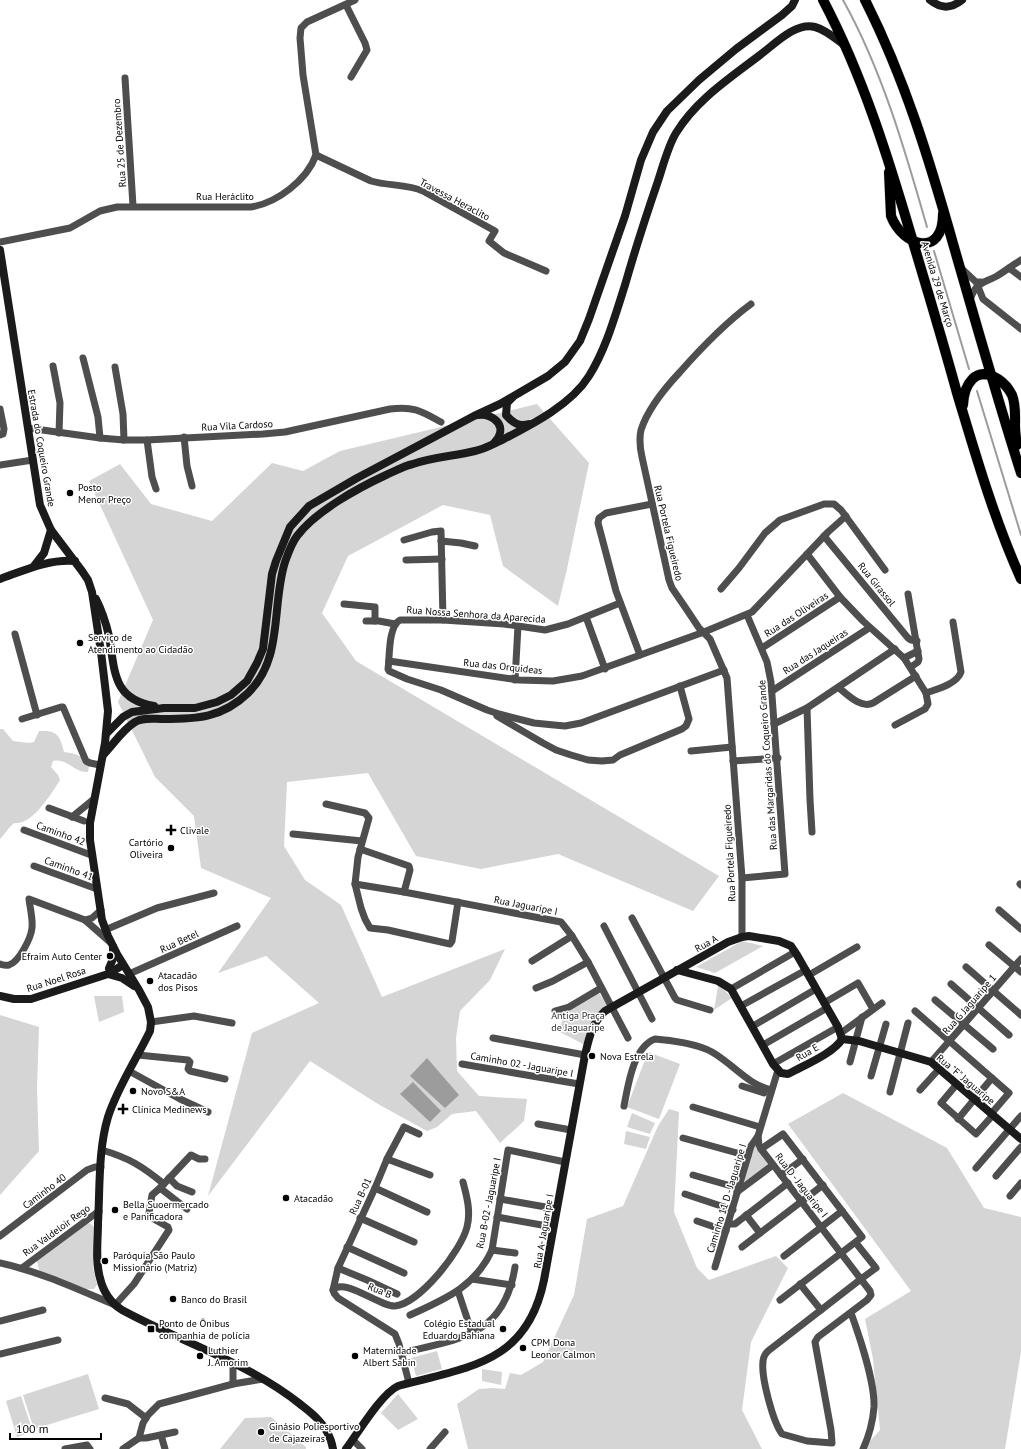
<svg xmlns="http://www.w3.org/2000/svg" width="1021" height="1449" font-family="'PT Sans',sans-serif">
<rect width="100%" height="100%" fill="#fff"/>
<g fill="#d5d5d5">
<path d="M537,404l52,59 -22,106 -9,37 -55,-40 -13,-51 -47,-10 -95,51 -26,57 34,48 363,215 -26,35 -135,-57 -77,15 -65,-13 -48,-83 -81,9 -3,64 21,34 36,25 41,92 123,-48 -15,31 -30,31 -4,27 1,33 22,25 48,3 -3,22 -24,22 -24,-32 -24,3 -15,13 -10,4 -49,-27 -68,-43 -102,135 44,-163 67,-30 -53,-47 -48,17 53,-75 -70,-30 -7,-52 -39,-39 -37,-75 35,-82 -64,-139 31,-17 31,40 61,17 60,-58 31,8 37,-20z"/>
<path d="M0,729h3l10,12 16,2 5,-1 5,-11c18,-1 21,4 25,21 11,1 28,6 24,20 -13,1 -21,-14 -35,-11l-2,6 7,8 2,5c-9,14 -28,46 -46,43 -5,4 -9,11 -14,16z"/>
<path d="M742,941l21,5 -48,27 -19,-6z"/>
<path d="M718,986l5,3 9,9 -18,12z"/>
<path d="M598,992l10,13 -23,40 -27,-14 9,-20z"/>
<path d="M94,996h28l2,16 -25,10z"/>
<path d="M0,1015l39,12 -2,61 2,63 -39,44z"/>
<path d="M648,1052l32,12 -21,55 -32,-12z"/>
<path d="M843,1093l104,55 37,60 37,9v135l-16,97h-142l17,-19 -7,-71 -8,-40 46,-28 -123,-167z"/>
<path d="M669,1109l10,3 -5,100 23,56 12,12 67,-24 12,12 -37,74 -9,68 20,39h-294l-11,-45 22,-15 14,-1 12,1 5,-16 11,2 22,-13 31,-67 13,-76 36,-13 35,-80z"/>
<path d="M632,1113l23,10 -5,11 -23,-7z"/>
<path d="M626,1131l24,6 -4,12 -22,-5z"/>
<path d="M756,1141l18,26 -34,20z"/>
<path d="M90,1223l4,4 -1,40 4,18 -3,4h-8l-43,-16 -4,-3 -2,-9 49,-37z"/>
<path d="M437,1351l5,18 -26,7 -5,-18z"/>
<path d="M482,1369l20,3 -1,13 -19,-4z"/>
<path d="M88,1374l11,35 -65,20 -11,-34z"/>
<path d="M398,1394l20,25 -20,11 -17,-17z"/>
<path d="M21,1396l12,36 -16,5 -11,-36z"/>
<path d="M271,1417l35,30v2h-86l25,-31z"/>
</g>
<g fill="#9c9c9c">
<path d="M427,1058l32,37 -14,13 -35,-32z"/>
<path d="M413,1082l28,29 -11,11 -30,-28z"/>
</g>
<g fill="none" stroke-linecap="round" stroke-linejoin="round">
<g stroke="#9c9c9c" stroke-width="2">
<path d="M843,0c39,70 62,150 84,227"/>
<path d="M934,251l35,118"/>
<path d="M977,391l44,144"/>
</g>
<defs>
<g id="primary">
<path d="M823,0c40,76 66,160 90,242 15,50 30,100 44,151 19,63 37,126 64,186"/>
<path d="M865,0c40,79 65,162 89,247 22,76 43,151 67,226"/>
<path d="M889,172l2,44c12,31 52,42 52,-2"/>
<path d="M963,405c1,-20 12,-40 35,-26 6,4 11,10 14,16 4,10 3,21 3,31 0,6 1,13 2,19"/>
</g>
</defs>
<use href="#primary" stroke="#dbdbdb" stroke-width="11"/>
<g stroke="#4e4e4e" stroke-width="7">
<path d="M346,5l19,38 2,7 -16,27"/>
<path d="M125,78l8,128"/>
<path d="M316,155l55,26c17,5 36,3 52,10l72,40 -6,10 15,12 42,18"/>
<path d="M0,242l70,-14 30,-17 17,-4h134c26,-4 56,-27 65,-52l-13,-80 -3,-37 1,-10 6,-6 48,-22"/>
<path d="M961,268l15,14h5"/>
<path d="M1009,268l12,9"/>
<path d="M977,284l6,15 38,30"/>
<path d="M970,300c6,-18 12,-16 27,-24 8,-5 16,-11 24,-16"/>
<path d="M83,358l15,59 2,21"/>
<path d="M53,366l7,37 -1,30"/>
<path d="M115,367l8,47 1,26"/>
<path d="M0,409l4,20 -1,5 -3,1"/>
<path d="M28,428l72,10 24,2h23l116,-6 22,-2 105,-23c24,-3 31,2 51,13"/>
<path d="M184,437l3,29 5,20"/>
<path d="M147,440l5,37 4,12"/>
<path d="M0,465l33,-5"/>
<path d="M824,536l84,102 3,2 6,1"/>
<path d="M404,540l28,-8 9,-1 2,89"/>
<path d="M441,541l20,2 14,3"/>
<path d="M807,554l33,43 23,24 41,37 22,35c11,-4 31,-9 35,-21l-8,-50"/>
<path d="M406,560l36,-1"/>
<path d="M721,589l18,-21 26,-35 15,-13 44,-16h10l7,6 44,60"/>
<path d="M908,594l11,65 -1,3 -7,5"/>
<path d="M620,603l-52,21 -23,6 -41,-6 -61,-4h-43c-12,7 -10,35 -12,49l1,2 18,8 34,11 46,20 12,4 35,9 20,2 11,1 16,-3 143,-53"/>
<path d="M344,604l31,3v14"/>
<path d="M586,617l19,52"/>
<path d="M366,621h13l16,3"/>
<path d="M15,634l22,81"/>
<path d="M762,648l78,-51"/>
<path d="M640,655l-24,-64 -18,-68 1,-5 7,-5 46,-9"/>
<path d="M904,658l14,-7"/>
<path d="M389,661l130,19 34,1 29,-5 122,-44 48,-20 76,-80 18,-16"/>
<path d="M515,680l3,-54"/>
<path d="M839,688c9,7 22,21 34,15l43,-27"/>
<path d="M772,691l97,-63"/>
<path d="M807,708l3,92 2,32"/>
<path d="M497,716l46,27 13,7 15,5 17,5 14,1 11,-1 7,-5 62,-26 4,-3 3,-7 -9,-33"/>
<path d="M22,719l39,-12h2l23,54 4,2 10,2"/>
<path d="M774,724l33,-16 88,-59"/>
<path d="M895,725l30,-16 3,-5 -2,-11"/>
<path d="M691,751l41,-4"/>
<path d="M733,761l45,-3"/>
<path d="M326,804l39,9 4,5 -11,39 -3,27 6,24 4,11 5,9 18,2 62,14 2,-3 6,-39"/>
<path d="M49,808l35,13"/>
<path d="M72,817l22,-18"/>
<path d="M24,830l67,25"/>
<path d="M293,834l69,7"/>
<path d="M360,849l49,17 1,4 -6,22"/>
<path d="M34,866l63,23"/>
<path d="M742,878l43,-4 -14,-192 -4,-20 -20,-47"/>
<path d="M355,884l49,8 157,30 11,14 16,26 40,76"/>
<path d="M1020,884l1,1"/>
<path d="M999,910l22,19"/>
<path d="M632,918l43,80 2,2 33,10"/>
<path d="M85,920l7,-2 9,-8"/>
<path d="M604,926l48,93"/>
<path d="M105,930l52,-22 57,-15"/>
<path d="M742,937v-59l-15,-200 -17,-39 -11,-11 -14,-21 -13,-19 -3,-8 -27,-123c-2,-9 -3,-18 -1,-27 7,-22 24,-42 39,-58 22,-25 44,-48 71,-68"/>
<path d="M989,945l32,27"/>
<path d="M532,961l40,-25"/>
<path d="M0,964c3,1 6,2 9,1 10,-3 22,-27 23,-37 1,-9 -2,-20 -3,-29l56,21 25,22"/>
<path d="M966,967l55,48"/>
<path d="M129,974l108,-48"/>
<path d="M809,975l48,-28"/>
<path d="M951,984l58,51"/>
<path d="M536,988l17,-7 35,-19"/>
<path d="M731,989l64,-37"/>
<path d="M935,1000l58,49"/>
<path d="M824,1003l34,-20 15,26"/>
<path d="M741,1006l65,-36"/>
<path d="M555,1011l14,-4 32,-19"/>
<path d="M915,1011l94,82 -18,21"/>
<path d="M151,1022l43,-6 38,7"/>
<path d="M753,1026l63,-37"/>
<path d="M841,1033l41,-30"/>
<path d="M493,1038l92,17"/>
<path d="M763,1045l64,-37"/>
<path d="M138,1055l50,5 2,2 -2,7 2,2 35,8"/>
<path d="M850,1062l12,-45"/>
<path d="M931,1062l90,-103"/>
<path d="M462,1064l117,20"/>
<path d="M773,1064l65,-37"/>
<path d="M778,1070l-20,66 1,9 2,4 109,142 1,4 -4,5 -49,37 -3,5 16,88 1,13 -25,-2 -25,-7c-9,-12 -21,-57 -19,-72 0,-5 2,-8 5,-11l93,-72 15,-11 -20,-25"/>
<path d="M129,1071l51,28 28,13"/>
<path d="M871,1076l15,-52"/>
<path d="M957,1084l-16,19 35,31 17,-19"/>
<path d="M742,1086l22,7"/>
<path d="M920,1090l19,-21"/>
<path d="M890,1092l18,-69"/>
<path d="M624,1106c4,-20 9,-59 31,-67 16,1 43,5 57,13 21,12 35,32 59,38"/>
<path d="M693,1107l67,20"/>
<path d="M958,1119l34,-41"/>
<path d="M538,1124l33,6"/>
<path d="M683,1138l65,18"/>
<path d="M761,1149l22,-15 79,103 -82,63"/>
<path d="M102,1150c27,8 40,16 62,34"/>
<path d="M387,1159l43,16"/>
<path d="M976,1168l45,-52"/>
<path d="M693,1175l45,13"/>
<path d="M781,1175l22,-16"/>
<path d="M996,1176l25,-29"/>
<path d="M169,1178l8,8 15,6"/>
<path d="M375,1188l52,24"/>
<path d="M737,1192l36,-27"/>
<path d="M685,1194l48,16"/>
<path d="M1010,1196l11,-13"/>
<path d="M500,1199l57,10"/>
<path d="M187,1209l-27,-21 31,-33 8,4h6"/>
<path d="M746,1215l14,18"/>
<path d="M497,1217l56,10"/>
<path d="M360,1218l54,24"/>
<path d="M697,1221l29,10"/>
<path d="M729,1224h6l53,-41"/>
<path d="M0,1236l87,-66 8,-3h6"/>
<path d="M347,1247l57,26"/>
<path d="M742,1247l81,-62"/>
<path d="M492,1250l23,3"/>
<path d="M784,1256l58,-45"/>
<path d="M0,1263c41,9 77,26 115,42l19,-21 35,-54 -1,-3 -16,-9 -3,-5 3,-18 8,-7"/>
<path d="M715,1267l36,-121 7,-10"/>
<path d="M22,1268l77,-57"/>
<path d="M338,1268l29,12 30,14"/>
<path d="M472,1279l40,6"/>
<path d="M800,1284l21,26"/>
<path d="M333,1290l5,-22 37,-80 12,-29 17,-32 15,7"/>
<path d="M458,1291l14,42"/>
<path d="M851,1313c8,22 24,70 23,94 -1,13 -5,29 -11,42"/>
<path d="M410,1315c35,-16 65,-28 82,-65l16,-100 57,12"/>
<path d="M0,1321l43,-11"/>
<path d="M401,1353c58,-14 103,-16 114,-86"/>
<path d="M0,1354l58,-14"/>
<path d="M233,1363v21"/>
<path d="M409,1383l-10,-39 -4,-10 -57,-36 -4,-5 -1,-3c11,-13 47,17 62,16 25,-3 66,-55 72,-79 4,-15 0,-30 -4,-45"/>
<path d="M105,1398l23,6 18,14"/>
<path d="M161,1435l4,14"/>
<path d="M139,1438h7l29,-6"/>
<path d="M353,1440l9,9"/>
<path d="M65,1449l22,-4 3,4"/>
<path d="M123,1449l16,-11 4,-15 5,-8 11,-11 74,-20 30,-5"/>
<path d="M430,1449l15,-17"/>
</g>
<g stroke="#1b1b1b" stroke-width="8">
<path d="M930,0c11,9 21,9 32,0"/>
<path d="M0,250l40,255 11,25 31,41 6,9 4,12 9,60 7,59 -3,32 -15,80v17l12,80 6,16 9,18 22,36 9,17 3,15 -1,9 -3,6c-13,26 -30,52 -39,80 -10,33 -8,72 -10,106 0,18 -3,38 2,55 3,13 11,25 22,32 59,32 125,52 178,94 10,8 21,16 27,28 3,5 5,11 6,17"/>
<path d="M512,398l-5,5 -1,12c7,8 13,12 23,9"/>
<path d="M478,415c17,-2 31,13 16,28"/>
<path d="M34,566l10,-13 7,-23"/>
<path d="M0,579c25,-9 48,-20 75,-18"/>
<path d="M96,599c6,12 10,24 13,37 6,34 3,63 45,70"/>
<path d="M106,734l17,-17 9,-5 32,-4h31l22,-6 14,-7 16,-14 10,-18 6,-14 9,-75 4,-13 14,-34 19,-21 48,-28 117,-62 26,-12 48,-28 17,-14 15,-21 9,-22 36,-103 16,-56 12,-28 14,-21 32,-31 37,-31 46,-34 10,-9 3,-6"/>
<path d="M103,755c10,-10 19,-25 32,-33 8,-5 19,-3 28,-3 34,0 59,-1 85,-26 36,-35 23,-87 37,-131 3,-8 6,-18 12,-26 19,-25 61,-48 89,-61 9,-4 18,-9 27,-11 20,-7 42,-8 62,-13 10,-2 18,-7 27,-11 29,-15 69,-35 87,-64 17,-27 26,-60 36,-91 10,-35 21,-69 33,-104 5,-15 10,-35 18,-48 20,-33 54,-55 84,-78 15,-11 35,-33 55,-28 11,3 20,11 29,18"/>
<path d="M109,968l4,-9v-12"/>
<path d="M677,970l41,11 13,8 42,75 8,9 7,1 4,-2c13,-7 43,-20 50,-33"/>
<path d="M108,974l14,4 12,8"/>
<path d="M0,996l14,3h17l77,-25 15,-9"/>
<path d="M842,1039l17,2 72,21 90,77"/>
<path d="M346,1449c12,-16 35,-55 52,-63 70,-19 129,-22 146,-106l41,-225c4,-17 7,-32 20,-44l123,-69 14,-5 7,-1 30,5 12,5 6,9 41,72 4,12"/>
</g>
<use href="#primary" stroke="#000" stroke-width="10"/>
</g>
<g fill="#000" stroke="#fff" stroke-width="1.5">
<circle cx="70" cy="493" r="4"/>
<circle cx="80" cy="643" r="4"/>
<path d="M169 824h4v4h4v4h-4v4h-4v-4h-4v-4h4z"/>
<circle cx="171" cy="848" r="4"/>
<circle cx="110" cy="956" r="4"/>
<circle cx="150" cy="981" r="4"/>
<circle cx="592" cy="1056" r="4"/>
<circle cx="133" cy="1091" r="4"/>
<path d="M121 1103h4v4h4v4h-4v4h-4v-4h-4v-4h4z"/>
<circle cx="286" cy="1198" r="4"/>
<circle cx="115" cy="1210" r="4"/>
<circle cx="105" cy="1261" r="4"/>
<circle cx="173" cy="1299" r="4"/>
<rect x="147" y="1325" width="8" height="8" rx="2"/>
<circle cx="503" cy="1329" r="4"/>
<circle cx="523" cy="1348" r="4"/>
<circle cx="200" cy="1356" r="4"/>
<circle cx="355" cy="1356" r="4"/>
<circle cx="261" cy="1432" r="4"/>
</g>
<g text-anchor="middle" stroke-width="3" stroke-linejoin="round" paint-order="stroke">
<g font-size="10" fill="#000" stroke="#fff">
<text transform="translate(119 143) rotate(-94)" y="4">Rua 25 de Dezembro</text>
<text x="225" y="200">Rua Heráclito</text>
<text transform="translate(455 199) rotate(28)" y="4">Travessa Heraclito</text>
<text transform="translate(938 284) rotate(73)" y="4">Avenida 29 de Março</text>
<text transform="translate(237 425) rotate(-3)" y="4">Rua Vila Cardoso</text>
<text transform="translate(42 448) rotate(80)" y="4">Estrada do Coqueiro Grande</text>
<text transform="translate(669 533) rotate(77)" y="4">Rua Portela Figueiredo</text>
<text transform="translate(877 584) rotate(51)" y="4">Rua Girassol</text>
<text transform="translate(476 614) rotate(4)" y="4">Rua Nossa Senhora da Aparecida</text>
<text transform="translate(796 614) rotate(-33)" y="4">Rua das Oliveiras</text>
<text transform="translate(815 651) rotate(-33)" y="4">Rua das Jaqueiras</text>
<text transform="translate(503 666) rotate(6)" y="4">Rua das Orquideas</text>
<text transform="translate(767 765) rotate(-94)" y="4">Rua das Margaridas do Coqueiro Grande</text>
<text transform="translate(61 833) rotate(20)" y="4">Caminho 42</text>
<text transform="translate(729 853) rotate(-93)" y="4">Rua Portela Figueiredo</text>
<text transform="translate(69 868) rotate(20)" y="4">Caminho 41</text>
<text transform="translate(526 905) rotate(11)" y="4">Rua Jaguaripe I</text>
<text transform="translate(179 941) rotate(-25)" y="4">Rua Betel</text>
<text transform="translate(706 943) rotate(-29)" y="4">Rua A</text>
<text transform="translate(56 979) rotate(-18)" y="4">Rua Noel Rosa</text>
<text transform="translate(969 1004) rotate(-49)" y="4">Rua G Jaguaripe 1</text>
<text transform="translate(807 1052) rotate(-30)" y="4">Rua E</text>
<text transform="translate(522 1064) rotate(10)" y="4">Caminho 02 - Jaguaripe I</text>
<text transform="translate(966 1079) rotate(40)" y="4">Rua "F" Jaguaripe</text>
<text transform="translate(802 1185) rotate(52)" y="4">Rua D - Jaguaripe I</text>
<text transform="translate(44 1191) rotate(-37)" y="4">Caminho 40</text>
<text transform="translate(360 1196) rotate(-65)" y="4">Rua B-01</text>
<text transform="translate(726 1198) rotate(-73)" y="4">Caminho 11 D - Jaguaripe I</text>
<text transform="translate(488 1203) rotate(-79)" y="4">Rua B-02 - Jaguaripe I</text>
<text transform="translate(56 1230) rotate(-36)" y="4">Rua Valdeloir Rego</text>
<text transform="translate(543 1231) rotate(-80)" y="4">Rua A- Jaguaripe I</text>
<text transform="translate(380 1290) rotate(22)" y="4">Rua B</text>
</g>
<g font-size="10" fill="#000" stroke="#fff" text-anchor="start">
<text x="78" y="491">Posto<tspan x="78" dy="12">Menor Preço</tspan></text>
<text x="88" y="641">Serviço de<tspan x="88" dy="12">Atendimento ao Cidadão</tspan></text>
<text x="180" y="834">Clivale</text>
<text x="163" y="846" text-anchor="end">Cartório<tspan x="163" dy="12">Oliveira</tspan></text>
<text x="102" y="960" text-anchor="end">Efraim Auto Center</text>
<text x="158" y="979">Atacadão<tspan x="158" dy="12">dos Pisos</tspan></text>
<text x="600" y="1060">Nova Estrela</text>
<text x="141" y="1095">Novo S&amp;A</text>
<text x="132" y="1113">Clínica Medinews</text>
<text x="294" y="1202">Atacadão</text>
<text x="123" y="1208">Bella Suoermercado<tspan x="123" dy="12">e Panificadora</tspan></text>
<text x="113" y="1259">Paróquia São Paulo<tspan x="113" dy="12">Missionário (Matriz)</tspan></text>
<text x="181" y="1303">Banco do Brasil</text>
<text x="159" y="1327">Ponto de Ônibus<tspan x="159" dy="12">companhia de polícia</tspan></text>
<text x="495" y="1327" text-anchor="end">Colégio Estadual<tspan x="495" dy="12">Eduardo Bahiana</tspan></text>
<text x="531" y="1346">CPM Dona<tspan x="531" dy="12">Leonor Calmon</tspan></text>
<text x="208" y="1354">Luthier<tspan x="208" dy="12">J. Amorim</tspan></text>
<text x="363" y="1354">Maternidade<tspan x="363" dy="12">Albert Sabin</tspan></text>
<text x="269" y="1430">Ginásio Poliesportivo<tspan x="269" dy="12">de Cajazeiras</tspan></text>
</g>
<g font-size="10" fill="#2c2c2c" stroke="#fff">
<text x="578" y="1019">Antiga Praça<tspan x="578" dy="12">de Jaguaripe</tspan></text>
</g>
</g>
<path d="M10 1433v6h91v-6" fill="none" stroke="#000000" stroke-width="2"/>
<text x="16" y="1433" font-size="12" fill="#000000" stroke="#ffffff" stroke-width="3" paint-order="stroke">100 m</text>
</svg>
